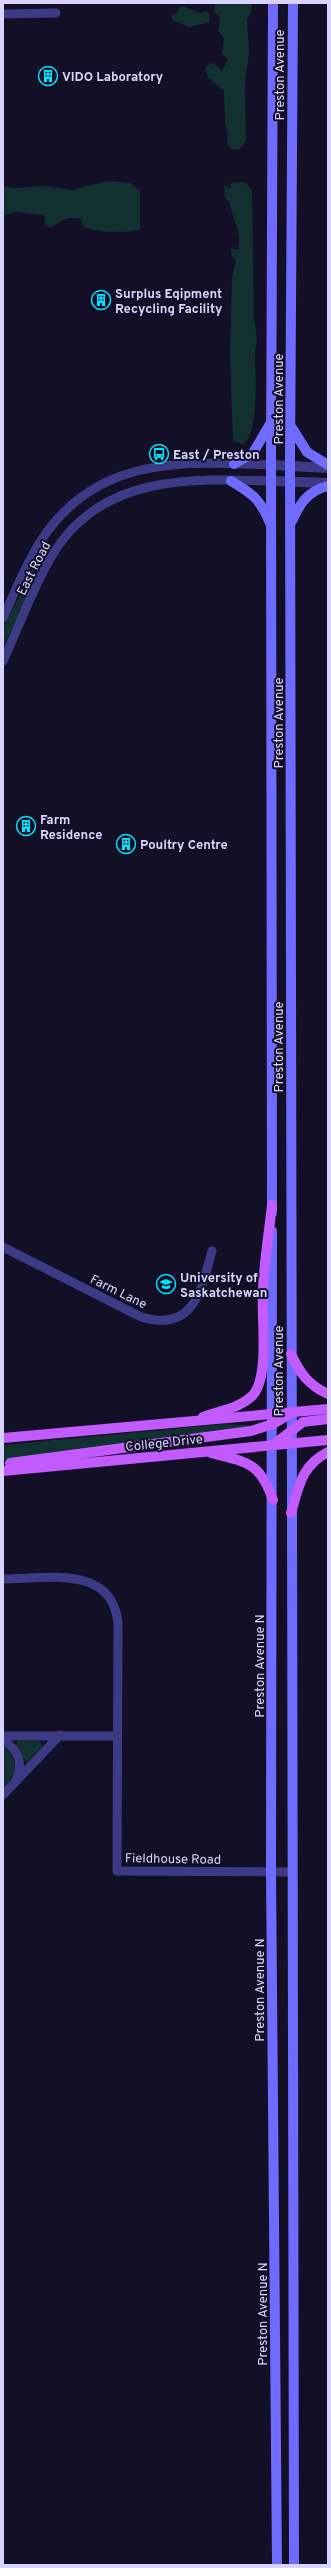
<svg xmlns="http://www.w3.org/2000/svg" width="331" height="2568" font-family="Overpass,sans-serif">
<rect width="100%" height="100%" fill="#130f26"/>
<g fill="#12302f">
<path d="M215,3h36l1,7 -5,10 2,32 -4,33 1,56 -6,8h-9l-4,-6 1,-10 -3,-10 -1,-32 -16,-14 -3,-7 3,-5 5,-2 9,8 6,-12 -6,-5 2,-16 -6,-7 2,-13 -6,-7z"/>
<path d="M179,7h6l15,6 5,-2 5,3 -1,8 -20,5 -17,-7 -1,-4 7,-4z"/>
<path d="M107,181l23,2 10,8v39c-16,2 -43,4 -57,-4l-3,-8h-13l-17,10 -5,-3v-10l-31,-3 -11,4v-30l13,2 28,-2 28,4z"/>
<path d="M245,182l7,8 2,127 3,22 -2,11c0,21 5,83 -12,94l-10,-3 -3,-88 2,-74 4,-19 -4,-4 -1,-8 7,2c5,-18 -6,-29 -8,-47l-5,-5 -1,-13 6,4 1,-6z"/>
<path d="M34,566l2,1 -7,27 -26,53v-18z"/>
<path d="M224,1424l24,1 4,2 -4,3 -245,30v-15z"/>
<path d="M18,1741h22l3,5 -17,17 -10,-18z"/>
<path d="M3,1745c15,14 16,29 0,43z"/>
</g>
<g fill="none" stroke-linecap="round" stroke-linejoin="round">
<g stroke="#3d3a85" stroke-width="9">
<path d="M3,14l53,-1"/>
<path d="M3,618c12,-26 23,-55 39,-79 55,-83 141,-78 229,-74"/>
<path d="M3,661c16,-34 30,-75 50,-107 48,-79 137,-76 219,-73"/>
<path d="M3,1247l138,70c53,16 60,-27 71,-66"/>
<path d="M3,1579c43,0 109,-15 115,44l-1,248 175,1"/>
<path d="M3,1736h113"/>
<path d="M3,1740c15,9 21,24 13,40"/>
<path d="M3,1795l57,-60"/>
</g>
<g stroke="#3d3a85" stroke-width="10">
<path d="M271,465l57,3"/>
<path d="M272,481l56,2"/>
</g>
<g stroke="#6f6bff" stroke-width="10">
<path d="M293,3l-3,454 4,2108"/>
<path d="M292,428l15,24 21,13"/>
<path d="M234,464l19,-11 17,-29"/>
<path d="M231,481c22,13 29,18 39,42"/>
<path d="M292,521c8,-18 16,-30 36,-35"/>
<path d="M272,1213l-1,-756 2,-454"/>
<path d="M272,1231l-1,642 6,692"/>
</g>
<g stroke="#c25bff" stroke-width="10">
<path d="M291,1354c9,19 17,31 37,40"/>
<path d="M203,1417c16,-6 38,-9 50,-22 17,-20 8,-78 10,-105 1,-28 6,-57 9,-85"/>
<path d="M3,1438l325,-29"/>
<path d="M273,1445l30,-23 25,-3"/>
<path d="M211,1453c36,9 49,9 62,47"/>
<path d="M10,1463l241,-32 22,-7 17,-10"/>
<path d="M3,1471l325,-31"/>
<path d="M291,1513c8,-27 10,-47 37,-61"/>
</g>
</g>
<defs>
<symbol id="building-ring" viewBox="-11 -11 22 22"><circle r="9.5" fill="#130f26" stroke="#00e5ff" stroke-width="1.5"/><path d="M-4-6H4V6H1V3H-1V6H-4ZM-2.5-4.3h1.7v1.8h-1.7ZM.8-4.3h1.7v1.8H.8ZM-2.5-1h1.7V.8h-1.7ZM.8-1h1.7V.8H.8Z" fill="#00e5ff"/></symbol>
<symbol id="bus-ring" viewBox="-11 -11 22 22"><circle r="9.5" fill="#130f26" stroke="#00e5ff" stroke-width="1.5"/><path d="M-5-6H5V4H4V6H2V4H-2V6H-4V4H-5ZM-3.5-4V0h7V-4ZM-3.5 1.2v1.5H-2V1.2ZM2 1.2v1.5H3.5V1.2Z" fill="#00e5ff"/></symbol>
<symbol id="university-ring" viewBox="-11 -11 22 22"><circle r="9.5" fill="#130f26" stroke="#00e5ff" stroke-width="1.5"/><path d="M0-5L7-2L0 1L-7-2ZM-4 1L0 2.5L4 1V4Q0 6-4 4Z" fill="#00e5ff"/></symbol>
</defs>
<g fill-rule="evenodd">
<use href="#building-ring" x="37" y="65" width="22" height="22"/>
<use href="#building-ring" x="90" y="289" width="22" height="22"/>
<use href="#bus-ring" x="148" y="443" width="22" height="22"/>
<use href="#building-ring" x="15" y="815" width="22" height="22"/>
<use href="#building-ring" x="115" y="833" width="22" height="22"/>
<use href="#university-ring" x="155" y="1273" width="22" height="22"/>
</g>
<g text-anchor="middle" stroke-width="4" stroke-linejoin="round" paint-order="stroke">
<g font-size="13" fill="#d9d4ff" stroke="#130f26">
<text transform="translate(279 75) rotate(-90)" y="5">Preston Avenue</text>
<text transform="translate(278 399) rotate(-90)" y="5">Preston Avenue</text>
<text transform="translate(33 568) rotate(-63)" y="5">East Road</text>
<text transform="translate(278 723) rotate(-90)" y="5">Preston Avenue</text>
<text transform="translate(278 1047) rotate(-90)" y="5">Preston Avenue</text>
<text transform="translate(119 1291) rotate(26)" y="5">Farm Lane</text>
<text transform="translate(278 1371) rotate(-90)" y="5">Preston Avenue</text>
<text transform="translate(164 1442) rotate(-6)" y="5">College Drive</text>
<text transform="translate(259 1666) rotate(-90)" y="5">Preston Avenue N</text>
<text transform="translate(173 1858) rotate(1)" y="5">Fieldhouse Road</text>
<text transform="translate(259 1990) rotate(-90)" y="5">Preston Avenue N</text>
<text transform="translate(262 2314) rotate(-90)" y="5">Preston Avenue N</text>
</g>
<g font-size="13" font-weight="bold" fill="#d9d4ff" stroke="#130f26" text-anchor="start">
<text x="62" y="81">VIDO Laboratory</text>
<text x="115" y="298">Surplus Eqipment<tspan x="115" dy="15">Recycling Facility</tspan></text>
<text x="173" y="459">East / Preston</text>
<text x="40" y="824">Farm<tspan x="40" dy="15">Residence</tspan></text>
<text x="140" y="849">Poultry Centre</text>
<text x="180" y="1282">University of<tspan x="180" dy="15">Saskatchewan</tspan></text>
</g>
</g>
<rect width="331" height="2568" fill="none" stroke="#d9d4ff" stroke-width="8"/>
</svg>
